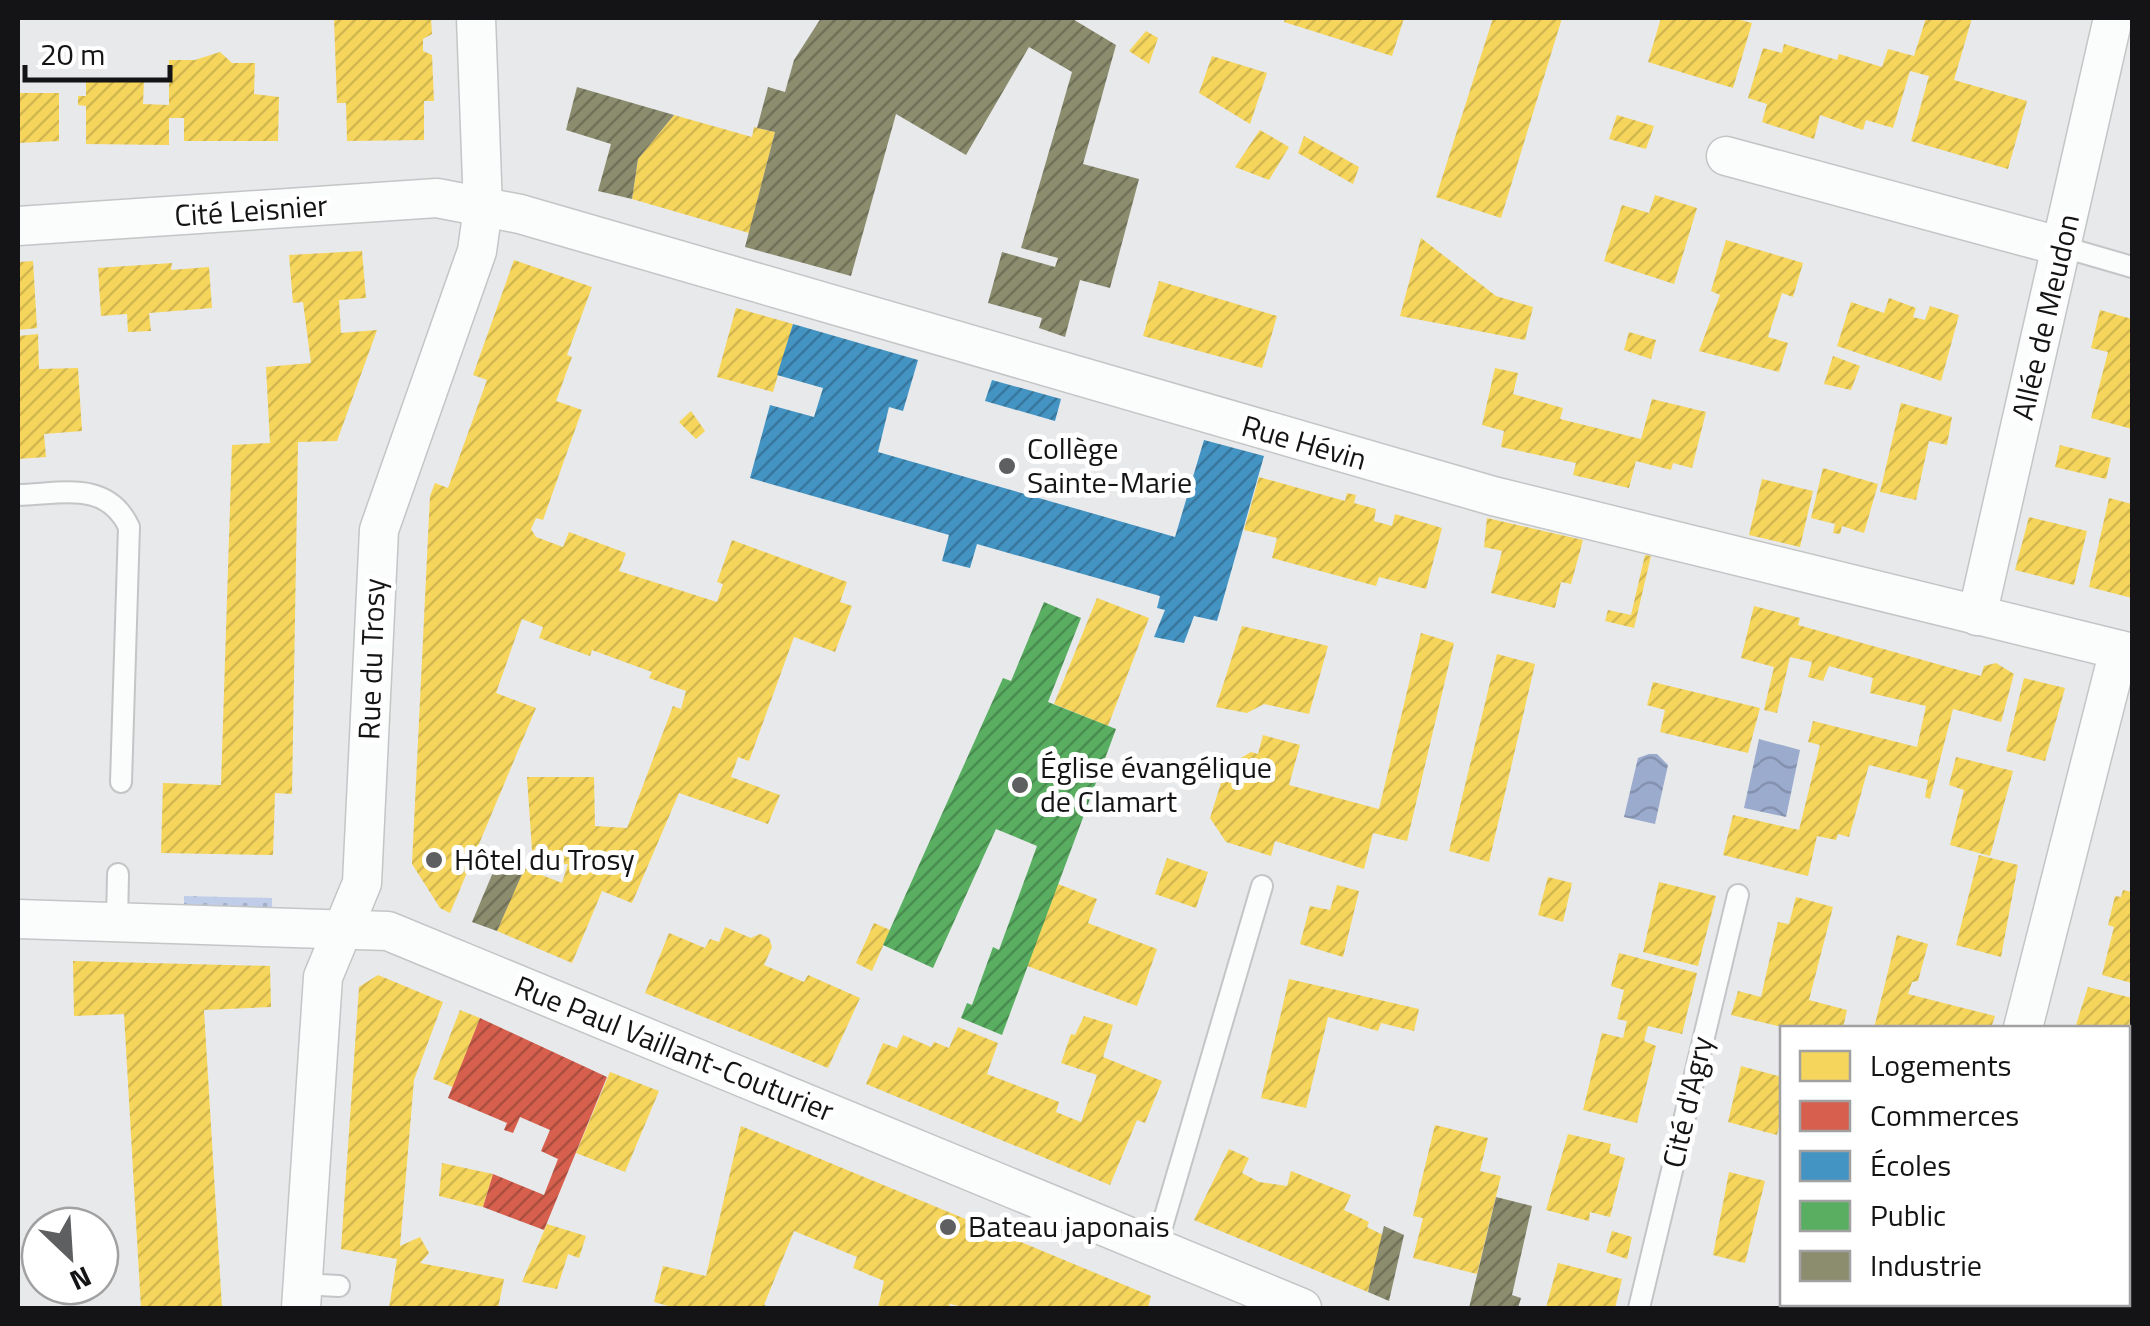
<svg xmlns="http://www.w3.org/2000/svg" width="2150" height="1326" font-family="'Titillium Web',sans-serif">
<defs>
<pattern id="grass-dots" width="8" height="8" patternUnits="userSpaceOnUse" patternTransform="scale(2.5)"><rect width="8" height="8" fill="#c0cde8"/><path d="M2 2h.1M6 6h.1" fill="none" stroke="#a4afc6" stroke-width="1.8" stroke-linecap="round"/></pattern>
<pattern id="water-waves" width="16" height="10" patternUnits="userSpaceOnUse" patternTransform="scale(2.5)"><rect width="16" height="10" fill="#9babcd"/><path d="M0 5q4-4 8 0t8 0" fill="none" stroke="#8592af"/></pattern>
<pattern id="homes-hatch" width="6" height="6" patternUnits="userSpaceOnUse" patternTransform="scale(2.5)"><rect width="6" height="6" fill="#f6d55c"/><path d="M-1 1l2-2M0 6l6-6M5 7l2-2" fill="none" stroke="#d2b64f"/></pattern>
<pattern id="shops-hatch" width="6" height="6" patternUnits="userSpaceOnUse" patternTransform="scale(2.5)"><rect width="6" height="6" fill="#d6604d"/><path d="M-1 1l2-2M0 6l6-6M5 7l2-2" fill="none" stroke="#ac4e3f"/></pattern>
<pattern id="schools-hatch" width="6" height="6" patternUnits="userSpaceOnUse" patternTransform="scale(2.5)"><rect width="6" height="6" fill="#4393c3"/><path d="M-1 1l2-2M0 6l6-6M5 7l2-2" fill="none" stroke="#37779d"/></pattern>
<pattern id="public-hatch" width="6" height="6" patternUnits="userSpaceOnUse" patternTransform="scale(2.5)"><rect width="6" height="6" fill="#5aae61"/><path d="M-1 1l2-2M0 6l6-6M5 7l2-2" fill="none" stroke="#498c4f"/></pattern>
<pattern id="industry-hatch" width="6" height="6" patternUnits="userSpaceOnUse" patternTransform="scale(2.5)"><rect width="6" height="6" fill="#8c8c6e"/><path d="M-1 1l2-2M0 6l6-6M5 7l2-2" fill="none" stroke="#717159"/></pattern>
</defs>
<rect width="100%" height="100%" fill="#e7e9eb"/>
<path fill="url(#grass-dots)" d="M184,896l88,2v12l-88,-3z"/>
<g fill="url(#water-waves)">
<path d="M1759,739l41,11 -14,67 -42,-9z"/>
<path d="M1649,754h8l11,11 -13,59 -31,-7 14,-59z"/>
</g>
<g fill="url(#homes-hatch)">
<path d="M334,18h97l1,16 -9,5v12l9,4 2,46h-10v39l-77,1 -1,-38h-9z"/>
<path d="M1285,18h119l-12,38 -108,-34z"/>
<path d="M1493,18h69l-61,200 -65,-21z"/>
<path d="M1661,18h72l19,5 -19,65 -85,-26z"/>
<path d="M1926,18h46l-18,62 73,21 -19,68 -97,-28 18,-65 -19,-5 -17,57 -27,-8 -3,10 -43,-15 -6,24 -52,-17 5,-18 -19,-6 15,-50 19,5 2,-9 53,16 2,-6 43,13 6,-18 26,7z"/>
<path d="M1146,31l12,7 -9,26 -20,-13z"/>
<path d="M220,52l12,11h23l-1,31 25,3 -1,44h-94v-23h-15v27l-83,-1v-38l-8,-1v-9h8v-18l58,2 -1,24 26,1v-45h26z"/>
<path d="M1212,56l55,17 -17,51 -51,-31z"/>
<path d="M18,93h41v48l-41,2z"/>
<path d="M674,115l78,22 2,-10 21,5 -26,101 -117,-34 6,-40z"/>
<path d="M1617,115l37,11 -8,23 -37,-10z"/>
<path d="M1260,130l29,17 -20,33 -34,-13z"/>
<path d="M1304,136l55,31 -6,17 -55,-31z"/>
<path d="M1655,195l42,13 -23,76 -70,-23 18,-56 27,8z"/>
<path d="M1421,238l75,58 37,11 -8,33 -125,-24z"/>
<path d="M1726,240l77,23 -10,34 -11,-4 -14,44 20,6 -9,29 -80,-21 21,-56 -9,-4z"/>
<path d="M362,251l4,47 -27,2 2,33 36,-3 -40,111 -39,1 -6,352 -17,-1 -2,62 -112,-2 2,-70 58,2 11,-340 38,-2 -4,-76 45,-4 -8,-61 -10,1 -4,-48z"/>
<path d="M514,260l78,27 -25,68 5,2 -16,44 26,9 -39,110 -7,-2 -5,11 5,8 27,10 6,-15 57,21 -7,18 98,31 6,-18 -6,-2 15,-42 115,42 -7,20 12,4 -17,46 -41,-15 -45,124 -11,-4 -7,20 49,18 -12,29 -89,-31 -47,110 -30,-12 -30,72 -75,-32 27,-63 38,15 6,-19 -35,1 -6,-88h67l1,49 32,2 46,-122 8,3 5,-18 -37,-13 3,-6 -60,-22 -2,6 -51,-18 4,-11 -21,-8 -26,74 40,15 -86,205 -10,-5 -28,-44 18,-368 5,-13 13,5 20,-55 19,-53 -14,-5z"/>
<path d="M33,261l4,67 -19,2v-68z"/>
<path d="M172,263l-1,7 38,-3 3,41 -63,5 2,18 -23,1 -1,-18 -26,2 -3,-48z"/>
<path d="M1159,281l118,35 -15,52 -119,-32z"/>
<path d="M1889,298l27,10 -3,9 12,3 5,-14 29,9 -18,66 -104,-35 14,-44 33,11z"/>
<path d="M736,308l57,16 -20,68 -56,-15z"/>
<path d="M2100,310l32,9v110l-41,-11 17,-66 -17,-4z"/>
<path d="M1629,332l27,8 -5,19 -27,-9z"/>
<path d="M38,334l1,35 39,-1 4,63 -38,3 2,23 -28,2v-123z"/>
<path d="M1833,356l27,10 -9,24 -27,-6z"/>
<path d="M1495,368l23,5 -5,21 50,14 -3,11 81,20 11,-40 54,13 -14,56 -19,-5 -2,7 -35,-9 -7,27 -56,-13 3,-12 -75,-16 3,-16 -22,-6z"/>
<path d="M1901,403l51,14 -5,28 -18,-4 -13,59 -36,-8z"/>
<path d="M691,411l14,20 -9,8 -17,-17z"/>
<path d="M2060,445l51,13 -5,21 -51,-12z"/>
<path d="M1823,468l55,16 -14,49 -22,-7 -2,8 -7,-1 2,-9 -24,-6z"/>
<path d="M1259,477l86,24 2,-8 9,2 -2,8 22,6 -2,12 18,5 3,-12 47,14 -16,61 -47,-12 -3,9 -104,-28 5,-20 -33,-8z"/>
<path d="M1762,479l51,12 -13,56 -51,-12z"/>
<path d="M2109,498l23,6v94l-43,-11z"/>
<path d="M2029,517l58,14 -13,54 -59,-15z"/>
<path d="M1487,518l96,22 -12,44 -10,-2 -6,26 -64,-15 11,-42 -18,-4z"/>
<path d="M1645,555l6,1 -17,72 -29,-7 3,-11 23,5z"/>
<path d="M1097,598l52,20 -41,108 -54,-22z"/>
<path d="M1754,606l46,12 -2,7 164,46 19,5 3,-10 12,-3 18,11 -13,48 -48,-13 -23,90 -5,-2 3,-17 -59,-15 -20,72 -11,-3 -2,6 -19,-4 -9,40 -85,-21 10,-40 66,15 21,-85 -12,-3 5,-21 104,26 9,-41 -56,-13 3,-15 -44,-12 -6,15 -15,-4 4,-15 -22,-5 -13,56 -13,-3 10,-43 -33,-9z"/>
<path d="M1242,626l86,20 -19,68 -45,-10 -17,9 -31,-6z"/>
<path d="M1421,633l33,10 -47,198 -34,-8 -9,36 -89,-28 -4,15 -45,-14 -16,-24 11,-35 -27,-8 5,-16 27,8 25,-15 7,2 5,-19 37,10 -11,40 90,24z"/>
<path d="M1497,654l38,10 -46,198 -40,-11z"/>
<path d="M2024,678l41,10 -20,73 -39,-10z"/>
<path d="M1653,682l107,26 -12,45 -88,-21 5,-22 -18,-5z"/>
<path d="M1956,757l57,14 -23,85 -40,-11 14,-55 -15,-5z"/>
<path d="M1979,855l39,10 -17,92 -45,-12z"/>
<path d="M1167,858l41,14 -12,36 -41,-14z"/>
<path d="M1548,877l24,6 -9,39 -25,-7z"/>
<path d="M1659,882l57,14 -18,70 -55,-14z"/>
<path d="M1058,884l39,15 -9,24 69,26 -20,57 -110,-40z"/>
<path d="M1337,885l22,6 -16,66 -43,-13 10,-38 20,4z"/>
<path d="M2123,890l9,2v91l-30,-8 12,-48 -6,-2 7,-29 6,1z"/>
<path d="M1796,897l37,10 -24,93 38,10 -4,18h-56l-56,-13 7,-24 23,6 17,-75 11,2z"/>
<path d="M874,923l16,7 -18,41 -16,-8z"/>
<path d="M725,927l26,11 9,-4 9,4 3,9 -8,18 40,17 4,-7 52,23 -32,70 -183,-75 24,-60 36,15 5,-9 9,3z"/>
<path d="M1897,935l31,9 -10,37 -6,1 -4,12 87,22 -4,12h-117z"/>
<path d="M1619,953l78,20 -15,61 -34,-8 -4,15 12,5 -19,77 -54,-13 19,-77 21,5 4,-17 -10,-2 7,-29 -13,-4z"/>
<path d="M73,961l197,5 1,41 -67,3 18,298h-81l-17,-294 -50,2z"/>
<path d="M378,975l65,27 -29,78 -14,166 20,-9 9,16 -9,10 84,16 -6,29h-109l8,-49 -56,-10 18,-262z"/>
<path d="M1289,979l130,30 -5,22 -33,-8 -3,8 -50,-14 -22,91 -45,-10z"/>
<path d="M2088,987l44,11 -3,30h-54z"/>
<path d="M460,1010l20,8 -27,69 -20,-8z"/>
<path d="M1084,1016l29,9 -10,32 59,24 -17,42 -8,-3 -27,65 -244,-101 17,-41 14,5 6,-13 28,12 3,-5 15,6 9,-21 40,16 -11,31 72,28 -3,10 25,10 16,-47 -36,-12 10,-29 4,1z"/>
<path d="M1741,1066l41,11v37l-5,21 -49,-13z"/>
<path d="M610,1072l49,19 -34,81 -49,-19z"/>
<path d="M1435,1125l53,13 -8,33 21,5 -24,98 -64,-16 10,-40 -10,-2z"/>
<path d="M741,1126l410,170 -3,12h-180l-18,-4 -1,4h-71l6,-27 -31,-13 4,-11 -63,-26 -30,74 8,3h-97l-21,-6 9,-36 43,10z"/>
<path d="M1568,1134l43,10 -2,9 16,5 -15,59 -20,-5 -1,9 -43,-11z"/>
<path d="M1229,1149l20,9 -7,15 17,9 28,4 4,-15 60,24 -7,15 25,12 -2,5 16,8 -15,57 -174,-72z"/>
<path d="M442,1163l51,11 -10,33 -44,-11z"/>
<path d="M1729,1172l36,9 -20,82 -32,-8z"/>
<path d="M547,1224l39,12 -7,22 -11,-4 -11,35 -35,-7z"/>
<path d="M1612,1231l20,6 -5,22 -21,-7z"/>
<path d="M1558,1263l64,16 -7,29h-69z"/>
<path d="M1806,1304h59l-1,4h-59z"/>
<path d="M2020,1304h51l-1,4h-51z"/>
</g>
<path fill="url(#shops-hatch)" d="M480,1018l127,59 -63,153 -61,-23 10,-33 51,21 14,-36 -17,-8 9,-21 -30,-13 -7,16 -9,-3 3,-7 -59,-25z"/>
<g fill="url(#schools-hatch)">
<path d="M793,324l125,36 -15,51 -14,-4 -11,45 297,85 29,-97 60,16 -47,165 -23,-5 -10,27 -30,-6 11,-27 -8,-2 3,-12 -183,-52 -7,24 -28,-7 7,-26 -199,-57 20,-73 44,12 9,-29 -46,-13z"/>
<path d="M992,380l69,19 -6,22 -70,-20z"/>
</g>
<path fill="url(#public-hatch)" d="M1044,602l37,16 -33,84 68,27 -114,306 -41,-17 6,-15 5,2 21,-58 6,3 38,-104 -41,-17 -63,139 -50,-23 120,-267 8,3z"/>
<g fill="url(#industry-hatch)">
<path d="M821,18h250l45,27 -33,119 56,15 -29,109 -30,-8 -15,57 -26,-9 3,-10 -54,-15 14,-51 53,15 3,-9 -37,-10 51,-176 -43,-25 -63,108 -70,-41 -45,162 -106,-29 30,-115 -18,-4 11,-41 17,5 9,-32z"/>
<path d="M577,87l97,28 -36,44 -6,40 -34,-8 13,-47 -45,-14z"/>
<path d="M502,851l15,7 -4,9 10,5 -26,59 -25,-9z"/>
<path d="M1496,1197l36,9 -20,89 9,3 -3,10h-49z"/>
<path d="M1384,1226l20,9 -15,66 -21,-9z"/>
</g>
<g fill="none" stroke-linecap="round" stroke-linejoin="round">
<defs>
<g id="lane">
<path d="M2063,247l69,20"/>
<path d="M18,495c44,-1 89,-15 111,32l-8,255"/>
<path d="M117,922l1,-48"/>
<path d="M1156,1247l106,-361"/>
<path d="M302,1284l37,2"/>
<path d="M2128,1300l4,-18"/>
<path d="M1639,1308l99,-413"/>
</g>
<g id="street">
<path d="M1726,156l337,91"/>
<path d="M18,226l419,-28 83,16 973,282 639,157"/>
<path d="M1977,616l136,-598"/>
<path d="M18,919l370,12 914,377"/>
<path d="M2023,1028l96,-378"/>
<path d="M301,1308l22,-331 39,-94 17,-353 98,-279 6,-43 -7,-190"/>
<path d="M1951,1308l1,-4"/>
</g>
</defs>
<use href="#lane" stroke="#c3c5c6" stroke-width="24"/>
<use href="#street" stroke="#c3c5c6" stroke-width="41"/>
<use href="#lane" stroke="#fbfcfc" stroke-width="20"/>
<use href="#street" stroke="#fbfcfc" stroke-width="38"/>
</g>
<g fill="#5e5f61" stroke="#fff" stroke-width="4">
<circle cx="1007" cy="466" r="10"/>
<circle cx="1020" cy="785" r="10"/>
<circle cx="434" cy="860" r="10"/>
<circle cx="948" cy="1227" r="10"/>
</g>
<g text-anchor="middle" stroke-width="10" stroke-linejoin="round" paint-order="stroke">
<g font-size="30" fill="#141416" stroke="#fff">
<text transform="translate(251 211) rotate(-4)" y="10">Cité Leisnier</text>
<text transform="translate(2046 317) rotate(-77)" y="10">Allée de Meudon</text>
<text transform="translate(1304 443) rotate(16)" y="10">Rue Hévin</text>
<text transform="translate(372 659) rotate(-88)" y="10">Rue du Trosy</text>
<text transform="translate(674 1049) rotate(22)" y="10">Rue Paul Vaillant-Couturier</text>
<text transform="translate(1688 1102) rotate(-77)" y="10">Cité d'Agry</text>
</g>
<g font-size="30" fill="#141416" stroke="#fff" text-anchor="start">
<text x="1027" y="459">Collège<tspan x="1027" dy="34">Sainte-Marie</tspan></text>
<text x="1040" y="778">Église évangélique<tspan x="1040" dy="34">de Clamart</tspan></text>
<text x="454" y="870">Hôtel du Trosy</text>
<text x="968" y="1237">Bateau japonais</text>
</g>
</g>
<rect width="2150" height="1326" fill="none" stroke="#141416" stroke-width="40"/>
<rect x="1780" y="1026" width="350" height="280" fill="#ffffff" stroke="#a1a1a2" stroke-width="2.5"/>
<rect x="1800" y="1051" width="50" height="30" fill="#f6d55c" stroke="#a1a1a2" stroke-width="2.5"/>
<text x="1870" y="1076" font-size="30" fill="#141416">Logements</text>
<rect x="1800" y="1101" width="50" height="30" fill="#d6604d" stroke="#a1a1a2" stroke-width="2.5"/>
<text x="1870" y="1126" font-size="30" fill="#141416">Commerces</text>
<rect x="1800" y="1151" width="50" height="30" fill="#4393c3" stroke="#a1a1a2" stroke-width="2.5"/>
<text x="1870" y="1176" font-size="30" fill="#141416">Écoles</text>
<rect x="1800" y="1201" width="50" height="30" fill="#5aae61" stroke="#a1a1a2" stroke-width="2.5"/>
<text x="1870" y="1226" font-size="30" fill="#141416">Public</text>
<rect x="1800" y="1251" width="50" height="30" fill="#8c8c6e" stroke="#a1a1a2" stroke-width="2.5"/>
<text x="1870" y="1276" font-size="30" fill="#141416">Industrie</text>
<g transform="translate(70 1256) rotate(155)"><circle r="48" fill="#ffffff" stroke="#a1a1a2" stroke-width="2.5"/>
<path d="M0-8L18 38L0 25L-18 38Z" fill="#5e5f61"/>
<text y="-15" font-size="28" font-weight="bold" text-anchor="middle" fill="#141416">N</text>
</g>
<path d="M25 65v15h145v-15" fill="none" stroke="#141416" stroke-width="5"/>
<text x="40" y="65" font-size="30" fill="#141416" stroke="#ffffff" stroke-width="8" paint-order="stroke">20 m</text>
</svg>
